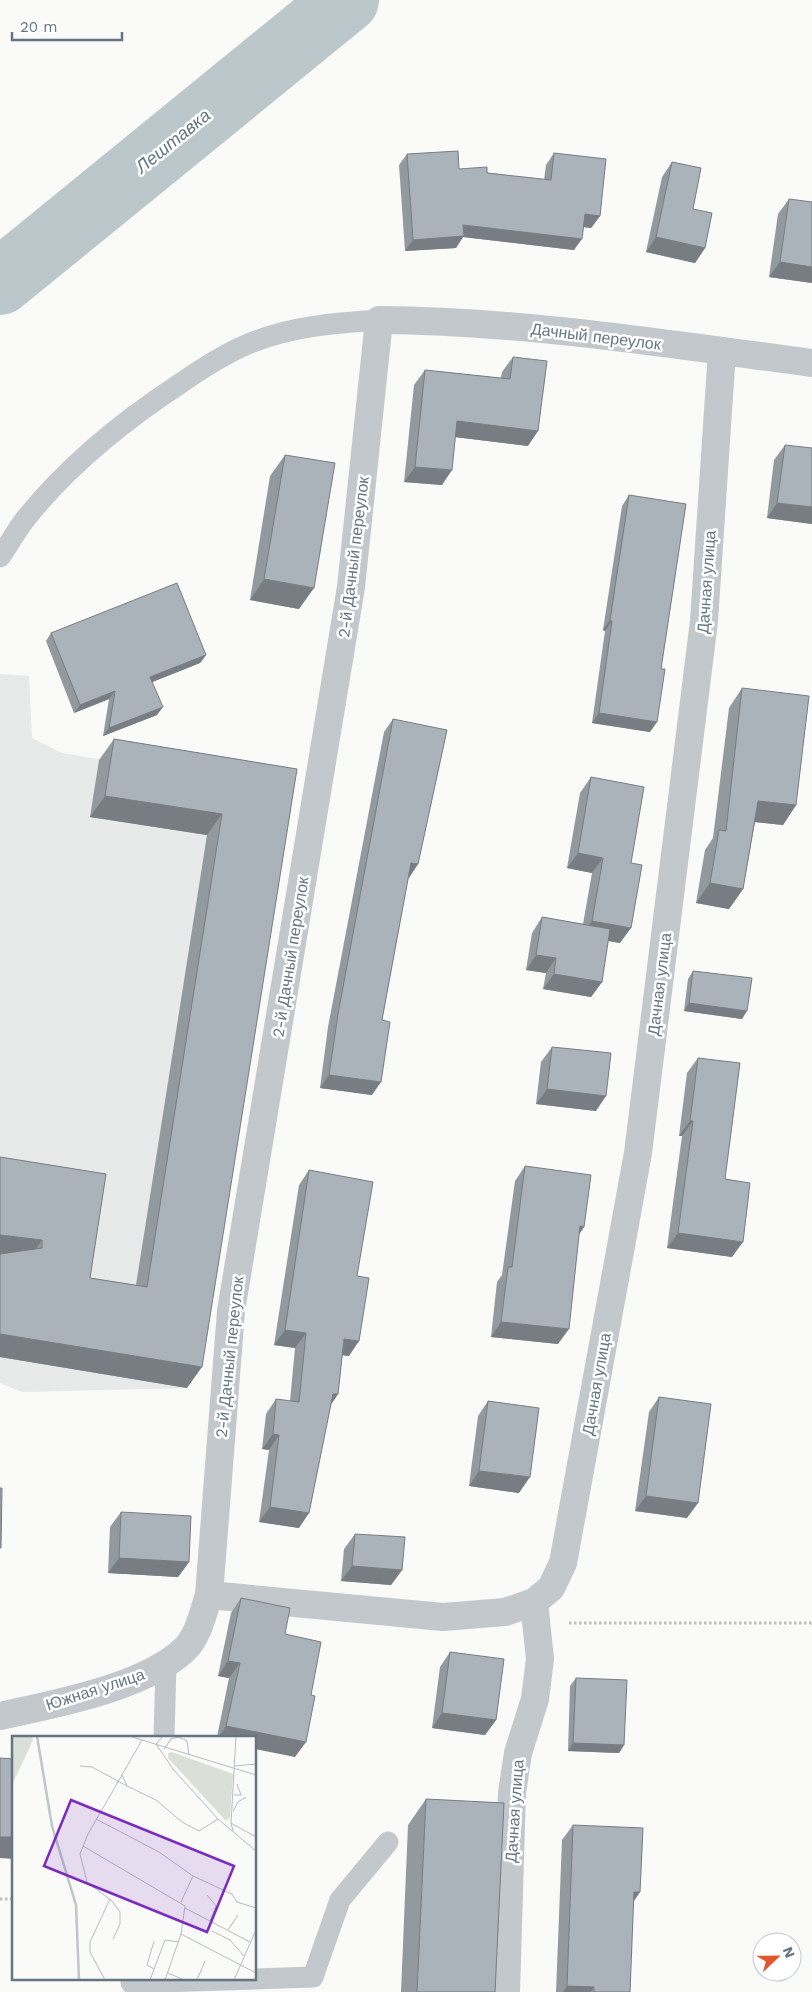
<svg xmlns="http://www.w3.org/2000/svg" width="812" height="1992" font-family="'Work Sans',sans-serif">
<rect width="100%" height="100%" fill="#fafaf8"/>
<path fill="#e8e9e9" d="M0,674l29,2 3,62 30,15 220,37 -95,598 -165,4 -22,-9z"/>
<g fill="none" stroke-linecap="round" stroke-linejoin="round">
<path stroke="#bbc7cb" stroke-width="66" d="M0,282l346,-282"/>
<g stroke="#bbbfc2" stroke-width="3" stroke-dasharray="2.5 2.5" stroke-linecap="butt">
<path d="M569,1623h243"/>
<path d="M0,1899h14"/>
</g>
<g stroke="#c3c8cc" stroke-width="21">
<path d="M0,557c8,-11 15,-24 23,-35 43,-55 100,-101 158,-139 23,-16 46,-31 72,-41 41,-16 83,-19 126,-22"/>
<path d="M164,1737l2,-73"/>
<path d="M131,1983l182,-6 27,-77 48,-58"/>
</g>
<g stroke="#c3c8cc" stroke-width="28">
<path d="M209,1595l234,22 62,-5 29,-10 17,-14 12,-25 75,-410 66,-532 18,-270"/>
<path d="M0,1716c54,-12 143,-28 184,-66 14,-13 19,-37 25,-55l22,-284 120,-724 28,-267c145,1 290,24 433,43"/>
<path d="M506,1992l6,-199 6,-40 17,-54 5,-40 -6,-57"/>
</g>
</g>
<g fill="#929a9f">
<path d="M554,153l46,63 -9,12 -8,-1 -9,23 -111,-13 -7,11 -51,3 -6,-86 8,-11 52,15 85,11 2,-15z"/>
<path d="M672,162l33,86 -10,15 -49,-11 16,-75z"/>
<path d="M789,199l23,84 -43,-6 9,-63z"/>
<path d="M513,357l15,89 -73,-9 -13,48 -38,-3 10,-97 11,-15 76,8 1,-6z"/>
<path d="M785,445l27,79 -45,-6 7,-58z"/>
<path d="M285,455l14,154 -49,-9 20,-124z"/>
<path d="M629,495l21,237 -58,-9 13,-92 -2,-1 19,-124z"/>
<path d="M51,633l155,22 -6,8 -48,19 5,33 -54,21 6,-37 -35,14 -28,-72z"/>
<path d="M742,688l54,117 -13,20 -28,-3 -12,67 -14,20 -33,-6 9,-53 8,-12 16,-130z"/>
<path d="M393,719l25,145 -10,14 -26,142 -10,75 -52,-7 8,-61 56,-295z"/>
<path d="M114,739l183,30 -110,619 -187,-31v-200l90,121 46,7 71,-450 -117,-18 9,-57z"/>
<path d="M591,777l40,86 -11,80 -12,-2 -6,41 -11,15 -48,-8 3,-16 -20,-3 6,-37 10,-16 41,7 9,-51 -25,-5 13,-75z"/>
<path d="M693,971l49,48 -58,-8 4,-32z"/>
<path d="M552,1047l44,64 -60,-7 5,-42z"/>
<path d="M698,1058l27,121 7,78 -65,-9 15,-112h-3l8,-63z"/>
<path d="M525,1166l59,61 -5,7 -21,110 -67,-7 6,-55 5,-7 13,-94z"/>
<path d="M309,1170l48,106 -8,80 -7,-1 -4,39 -7,10 -32,124 -40,-6 10,-72 -7,-1 4,-35 10,-15 14,2 5,-53 -21,-3 25,-160z"/>
<path d="M659,1397l28,121 -52,-7 14,-99z"/>
<path d="M488,1401l31,92 -50,-7 9,-70z"/>
<path d="M121,1512l68,50 -11,15 -70,-4 2,-46z"/>
<path d="M355,1534l47,36 -11,15 -50,-4 3,-32z"/>
<path d="M241,1598l44,36 26,61 -16,62 -40,-20h-38l12,-59 -11,-2 13,-63z"/>
<path d="M450,1652l46,68 -11,15 -53,-7 8,-61z"/>
<path d="M576,1678l48,67 -5,8 -51,-2 2,-65z"/>
<path d="M426,1799l69,193h-94l7,-167z"/>
<path d="M573,1825l60,77 -3,90h-74l6,-152z"/>
</g>
<g fill="#777d82">
<path d="M585,214l15,2 -9,12 -14,-2z"/>
<path d="M463,225l119,14 -8,11 -111,-13 -7,11 -51,3 8,-11z"/>
<path d="M656,237l49,11 -10,15 -49,-11z"/>
<path d="M780,262l32,5v16l-43,-6z"/>
<path d="M457,421l81,10 -10,15 -82,-10z"/>
<path d="M415,467l37,3 -10,15 -38,-3z"/>
<path d="M777,503l35,4v17l-45,-6z"/>
<path d="M264,579l50,9 -15,21 -49,-9z"/>
<path d="M610,620l2,1 -7,10 -2,-1z"/>
<path d="M206,655l-6,8 -55,22 5,-8z"/>
<path d="M115,691l-6,8 -35,14 6,-8z"/>
<path d="M163,707l-6,8 -54,21 6,-8z"/>
<path d="M599,713l58,9 -7,10 -58,-9z"/>
<path d="M105,796l117,18 -15,21 -117,-18z"/>
<path d="M758,801l38,4 -13,20 -39,-4z"/>
<path d="M578,853l25,5 -11,15 -25,-5z"/>
<path d="M411,863l7,1 -9,14 -7,-2z"/>
<path d="M710,883l33,6 -14,20 -33,-6z"/>
<path d="M592,921l39,7 -11,15 -39,-7z"/>
<path d="M536,955l20,3 -10,15 -20,-3z"/>
<path d="M554,974l48,8 -11,15 -48,-8z"/>
<path d="M689,1003l58,8 -5,8 -58,-8z"/>
<path d="M329,1075l52,7 -9,13 -52,-7z"/>
<path d="M547,1089l59,7 -10,15 -60,-7z"/>
<path d="M690,1121h3l-11,15h-3z"/>
<path d="M580,1226l4,1 -10,15z"/>
<path d="M678,1233l65,9 -11,15 -65,-9z"/>
<path d="M0,1235l42,5 -14,21 -28,-4z"/>
<path d="M501,1322l68,7 -11,15 -67,-7z"/>
<path d="M285,1330l21,3 -11,15 -21,-3z"/>
<path d="M0,1334l202,33 -15,21 -187,-31z"/>
<path d="M344,1339l15,2 -10,15 -15,-2z"/>
<path d="M333,1394h5l-10,15z"/>
<path d="M273,1434l6,1 -10,15 -7,-1z"/>
<path d="M479,1471l51,6 -11,16 -50,-7z"/>
<path d="M646,1496l52,7 -11,15 -52,-7z"/>
<path d="M270,1507l39,6 -10,15 -40,-6z"/>
<path d="M119,1558l70,4 -11,15 -70,-4z"/>
<path d="M352,1566l50,4 -11,15 -50,-4z"/>
<path d="M228,1661l12,2 -11,15 -11,-2z"/>
<path d="M442,1713l54,7 -11,15 -53,-7z"/>
<path d="M226,1726l80,16 -11,15 -40,-8v-12h-36z"/>
<path d="M573,1743l51,2 -5,8 -51,-2z"/>
<path d="M0,1837h14v22l-14,-1z"/>
<path d="M634,1892h6l-10,15z"/>
<path d="M567,1986l27,1 -3,5h-28z"/>
</g>
<g fill="#aab3b9" stroke="#777d82">
<path d="M458,151l1,18 28,-2v6l64,7 3,-27 52,6 -6,57 -15,-2 -3,25 -119,-14 1,11 -51,4 -6,-86z"/>
<path d="M672,162l29,6 -8,41 19,4 -7,35 -49,-11z"/>
<path d="M789,199l23,3v65l-32,-5z"/>
<path d="M513,357l34,4 -9,70 -81,-10 -5,49 -37,-3 10,-97 85,9z"/>
<path d="M785,445l27,3v59l-35,-4z"/>
<path d="M285,455l50,8 -21,125 -50,-9z"/>
<path d="M629,495l57,9 -25,165h4l-8,53 -58,-9 13,-92 -2,-1z"/>
<path d="M177,583l29,72 -56,22 13,30 -54,21 6,-37 -35,14 -29,-72z"/>
<path d="M742,688l67,8 -13,109 -38,-4 -15,88 -33,-6 9,-53 7,1z"/>
<path d="M393,719l54,11 -29,134 -7,-1 -29,157 8,2 -9,60 -52,-7 9,-61z"/>
<path d="M114,739l183,30 -95,598 -202,-33v-80l42,-6v-8l-42,-5v-78l106,17 -16,104 57,9 75,-473 -117,-18z"/>
<path d="M591,777l53,10 -13,76 11,2 -11,63 -39,-7 11,-63 -25,-5z"/>
<path d="M542,917l68,12 -8,53 -48,-8 2,-16 -20,-3z"/>
<path d="M693,971l59,7 -5,33 -58,-8z"/>
<path d="M552,1047l59,6 -5,43 -59,-7z"/>
<path d="M698,1058l42,5 -15,116 25,4 -7,59 -65,-9 15,-112h-3z"/>
<path d="M525,1166l66,9 -7,52 -4,-1 -11,103 -68,-7 7,-55h4z"/>
<path d="M309,1170l64,12 -16,94 12,2 -10,63 -15,-2 -6,55h-5l-24,119 -39,-6 9,-72 -6,-1 3,-35 23,3 7,-69 -21,-3z"/>
<path d="M659,1397l52,7 -13,99 -52,-7z"/>
<path d="M488,1401l51,7 -9,69 -51,-6z"/>
<path d="M0,1488h2l-1,60h-1z"/>
<path d="M121,1512l70,4 -2,46 -70,-4z"/>
<path d="M355,1534l50,3 -3,33 -50,-4z"/>
<path d="M241,1598l49,10 -5,26 36,8 -10,53 4,1 -9,46 -80,-16 14,-63 -12,-2z"/>
<path d="M450,1652l54,7 -8,61 -54,-7z"/>
<path d="M576,1678l51,2 -3,65 -51,-2z"/>
<path d="M0,1758l14,1v78h-14z"/>
<path d="M426,1799l78,4 -9,189h-78z"/>
<path d="M573,1825l70,3 -3,64h-6l-4,100h-36v-5l-27,-1z"/>
</g>
<g text-anchor="middle" stroke-width="5" stroke-linejoin="round" paint-order="stroke">
<g font-size="16" fill="#657683" stroke="#fff">
<text transform="translate(596 336) rotate(7)" y="6">Дачный переулок</text>
<text transform="translate(353 557) rotate(-83)" y="6">2-й Дачный переулок</text>
<text transform="translate(706 582) rotate(-86)" y="6">Дачная улица</text>
<text transform="translate(290 957) rotate(-81)" y="6">2-й Дачный переулок</text>
<text transform="translate(659 984) rotate(-83)" y="6">Дачная улица</text>
<text transform="translate(229 1357) rotate(-84)" y="6">2-й Дачный переулок</text>
<text transform="translate(596 1384) rotate(-80)" y="6">Дачная улица</text>
<text transform="translate(95 1689) rotate(-18)" y="6">Южная улица</text>
<text transform="translate(514 1811) rotate(-86)" y="6">Дачная улица</text>
</g>
<g font-size="18" font-style="italic" fill="#60757c" stroke="#fff">
<text transform="translate(173 141) rotate(-39)" y="6">Лештавка</text>
</g>
</g>
<g transform="translate(12 1736)">
<rect width="244" height="244" fill="#fafaf8"/>
<path d="M0,0h20l1,4 -21,45zM160,16l61,22 -3,43 -4,4 -58,-63v-5z" fill="#dadfd7"/>
<path fill="none" stroke="#bbc7cb" stroke-width="2.5" d="M25,0l15,90 24,79 3,75"/>
<path fill="none" stroke="#b5bdc2" stroke-width="1" d="M117,0l127,39M151,0l-7,8 17,25 45,50 38,32M152,13l7,-10 8,-2 8,4 2,14M68,30l12,1 35,19 -5,-11M223,30l21,-2M115,50l29,14 26,22 17,9 19,-12M222,59h7l-4,-11M221,75l5,-9 8,-5M84,83l63,33 34,24 39,18 5,8 19,6M219,87l25,14M221,95l-2,-8 5,-87M71,110l102,60 -4,28 -16,46M195,159l9,11 -6,15M169,166l12,-26M173,172l65,34M216,194l10,-15M200,195l18,9 14,16M169,198l75,39M101,203l7,-15v-12l-8,-11 -25,-19 -7,-28 8,-20 54,-94M142,205l-7,24 7,4M156,237l16,7M93,244l-15,-28v-10l20,-43M138,244l15,-40 14,2M185,244l8,-19M222,244l22,-50"/>
<path fill="#7b2cbf" fill-opacity="0.15" stroke="#7b2cbf" stroke-width="2.5" d="M59,64l163,66 -27,66 -163,-66z"/>
<rect width="244" height="244" fill="none" stroke="#657683" stroke-width="2.5"/>
</g>
<g transform="translate(777 1957) rotate(68)"><circle r="24" fill="#ffffff" stroke="#c1c8cd"/>
<path d="M0-4L9 19L0 12L-9 19Z" fill="#e4572e"/>
<text y="-8" font-size="14" font-weight="bold" text-anchor="middle" fill="#657683">N</text>
</g>
<path d="M12 32v8h110v-8" fill="none" stroke="#657683" stroke-width="2.5"/>
<text x="20" y="32" font-size="15" fill="#657683" stroke="#ffffff" stroke-width="4" paint-order="stroke">20 m</text>
</svg>
